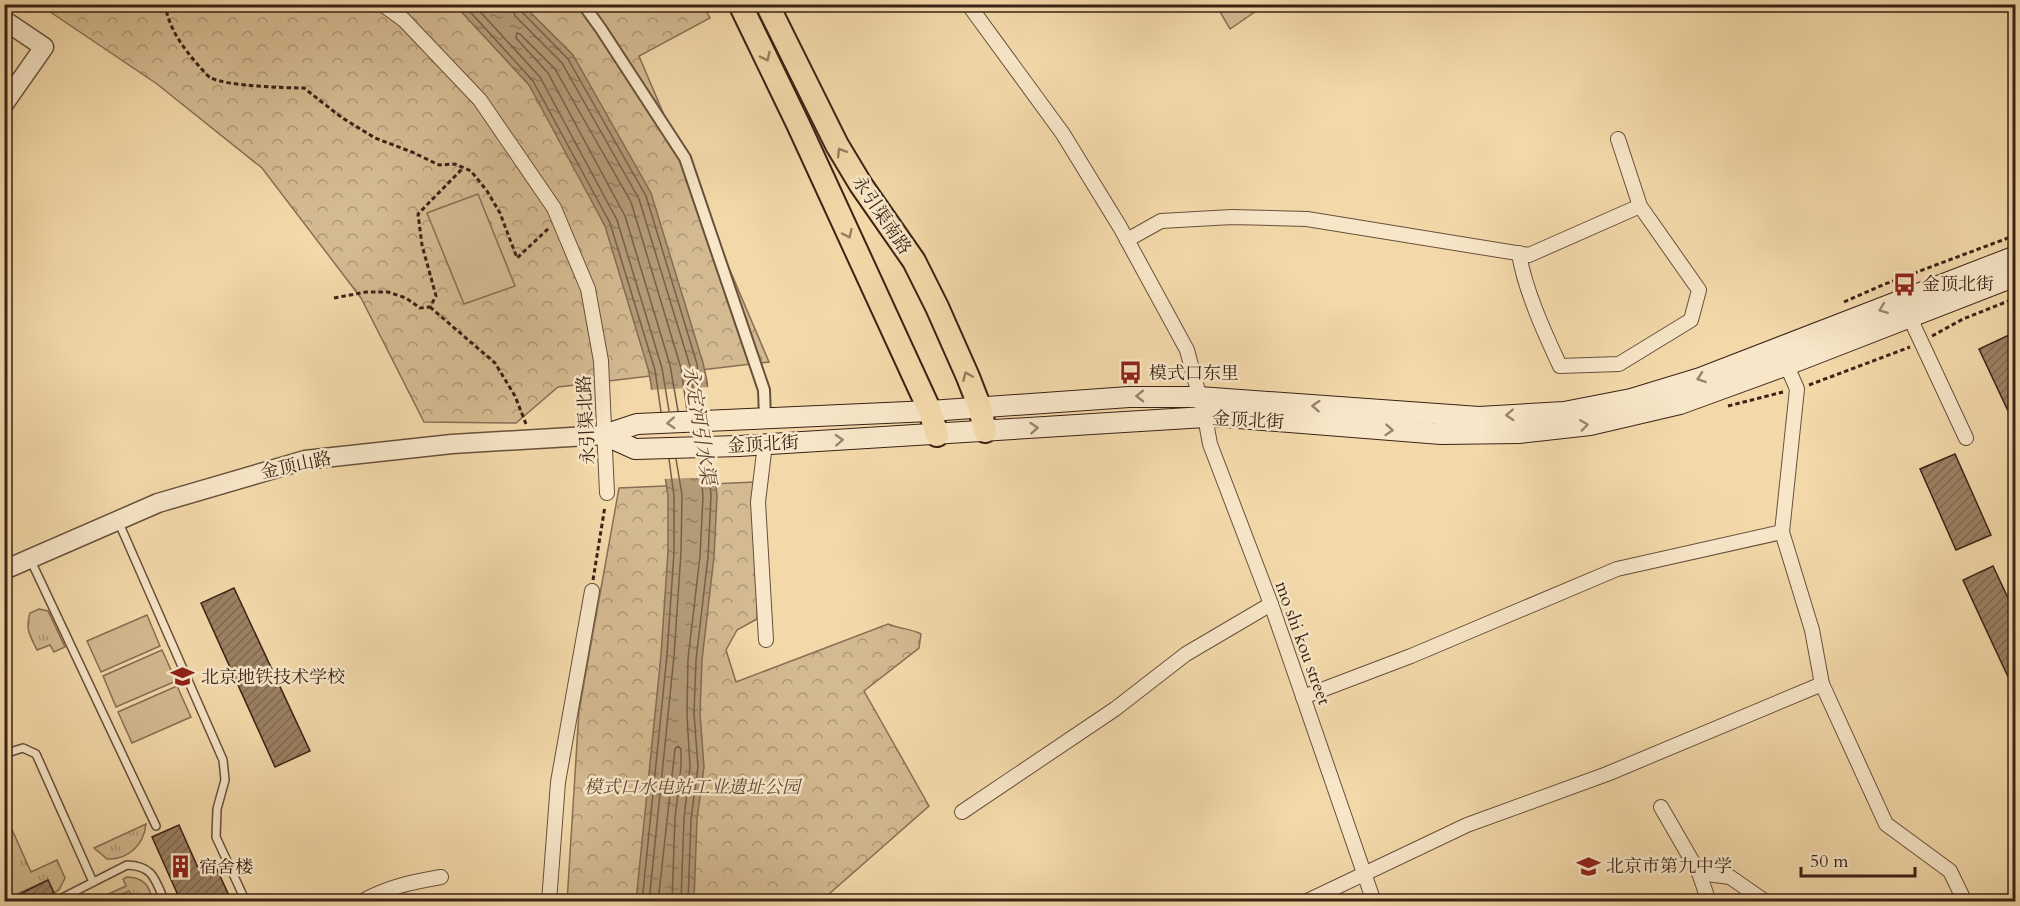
<svg xmlns="http://www.w3.org/2000/svg" width="2020" height="906" font-family="Cardo,'Noto Serif SC',serif">
<defs>
<pattern id="grass-tufts" width="24" height="20" patternUnits="userSpaceOnUse" patternTransform="scale(1.5)"><rect width="24" height="20" fill="#d4ba91"/><path d="M3 7l-1-3M5 7V3M7 7l1-3M15 17l-1-3M17 17v-4M19 17l1-3" fill="none" stroke="#ad9775"/></pattern>
<pattern id="forest-firs" width="22" height="20" patternUnits="userSpaceOnUse" patternTransform="scale(1.5)"><rect width="22" height="20" fill="#d4ba91"/><path d="M5 1l3.5 6h-7zM16 11l3.5 6h-7z" fill="#ad9775"/></pattern>
<pattern id="park-crowns" width="20" height="18" patternUnits="userSpaceOnUse" patternTransform="scale(1.5)"><rect width="20" height="18" fill="#d4ba91"/><path d="M2 6a3 3 0 1 1 6 0M12 15a3 3 0 1 1 6 0" fill="none" stroke="#ad9775"/></pattern>
<pattern id="water-ripples" width="26" height="14" patternUnits="userSpaceOnUse" patternTransform="scale(1.5)"><rect width="26" height="14" fill="#b49b78"/><path d="M2 4q2-2 4 0t4 0M15 11q2-2 4 0t4 0" fill="none" stroke="#947e61"/></pattern>
<pattern id="building-hatch" width="6" height="6" patternUnits="userSpaceOnUse" patternTransform="scale(1.5)"><rect width="6" height="6" fill="#9b8163"/><path d="M-1 1l2-2M0 6l6-6M5 7l2-2" fill="none" stroke="#806951"/></pattern>
</defs>
<rect width="100%" height="100%" fill="#f3d9aa"/>
<filter id="stains"><feTurbulence type="fractalNoise" baseFrequency=".00333" numOctaves="4"/><feColorMatrix values="0 0 0 0 .2 0 0 0 0 .09 0 0 0 0 .02 0 0 0 .5 -.17"/></filter>
<radialGradient id="worn" r=".72"><stop offset=".6" stop-color="#630" stop-opacity="0"/><stop offset="1" stop-color="#630" stop-opacity=".3"/></radialGradient>
<g fill="url(#grass-tufts)" stroke="#886e54" stroke-width="1.5">
<path d="M39,609l9,2 17,36 -11,5 -4,-7 -13,5c-7,-15 -12,-20 -7,-37z"/>
<path d="M5,814l26,58 26,-12 8,18 -6,12 -5,3 -6,-13 -29,13 4,8h-18l-1,-19 7,-1z"/>
<path d="M146,824c-2,21 -18,36 -39,35l-13,-11z"/>
<path d="M127,877c15,0 25,9 24,24h-17l-5,-10 -21,10h-15l33,-15 -3,-7z"/>
</g>
<path fill="url(#forest-firs)" stroke="#886e54" stroke-width="1.5" d="M1216,5h49l-35,24z"/>
<g fill="url(#park-crowns)" stroke="#886e54" stroke-width="1.5">
<path d="M40,5h663l7,13 -71,38 130,306 -211,25 -42,36 -92,-1 -63,-124 -99,-130 -105,-84z"/>
<path d="M755,482l2,137 -20,11 -11,20 10,32 152,-58c11,5 22,4 33,10l-2,14 -55,43 65,115 -108,95 -254,1 12,-191 40,-223z"/>
</g>
<g fill="#d4ba91" stroke="#886e54" stroke-width="1.5">
<path d="M478,194l37,92 -51,18 -37,-91z"/>
<path d="M147,615l13,31 -59,26 -14,-31z"/>
<path d="M162,650l14,31 -60,26 -13,-31z"/>
<path d="M177,686l14,31 -59,26 -14,-31z"/>
</g>
<path fill="url(#water-ripples)" stroke="#846b51" stroke-width="1.5" d="M455,5h68l50,50 78,138 52,170 4,18 10,115 -3,61 -12,103 -2,54 4,53 -7,52 -3,82h-58l25,-246 7,-104v-55l-19,-124 -44,-146 -76,-141z"/>
<path fill="#f3d9aa" d="M711,387l7,90 -55,2 -14,-89z"/>
<g fill="none" stroke-linecap="round" stroke-linejoin="round">
<g stroke="#785e47" stroke-width="1.5">
<path d="M463,4l70,77 77,142 45,147 6,42"/>
<path d="M473,4l67,73 77,143 45,148 7,43"/>
<path d="M512,4l3,12 47,47 77,136 51,167 6,44"/>
<path d="M519,4l2,7 47,48 78,137 51,168 6,46"/>
<path d="M678,411l-8,-46 -45,-149 -77,-143 -32,-35 1,-5 3,1 35,35 76,133 50,166 6,43"/>
<path d="M642,902l25,-247 7,-103v-56l-5,-37"/>
<path d="M649,902l25,-246 7,-104 1,-57 -6,-36"/>
<path d="M658,902l17,-153 3,-3 3,3v17l-6,52 -3,84"/>
<path d="M681,902l3,-84 6,-51 -3,-52 1,-56 12,-103 3,-59 -3,-39"/>
<path d="M688,902l3,-83 7,-52 -4,-53 2,-54 12,-103 3,-61 -3,-38"/>
</g>
</g>
<g fill="url(#building-hatch)" stroke="#3b2216" stroke-width="1.5">
<path d="M2009,335l7,14v79l-37,-79z"/>
<path d="M1955,454l36,81 -35,15 -36,-81z"/>
<path d="M1993,566l23,49v79l-53,-114z"/>
<path d="M234,588l76,163 -35,16 -74,-164z"/>
<path d="M179,825l20,45 15,-7 18,39h-51l-29,-65z"/>
<path d="M48,880l6,13 -17,9h-33z"/>
</g>
<g fill="none" stroke-linecap="round" stroke-linejoin="round">
<defs>
<g id="service">
<path d="M119,523l104,237 2,20 -8,29 -1,28 30,65"/>
<path d="M31,561l125,265"/>
<path d="M4,754l19,-6 13,6 57,128"/>
<path d="M54,902l73,-37c27,1 28,15 38,37"/>
</g>
<path id="pedestrian" d="M583,4l18,25 84,129 79,232 1,28"/>
<g id="minor">
<path d="M382,4l22,16 76,80 74,108 34,81 13,72 6,132"/>
<path d="M968,4l95,130 57,93 67,123 18,67 5,27 61,160 103,298"/>
<path d="M1127,240l34,-19 71,-4 75,2 222,36 111,-49 -22,-67"/>
<path d="M1519,253c5,35 26,81 41,113l59,-2 72,-44 8,-30 -59,-84"/>
<path d="M1910,318l56,120"/>
<path d="M1784,359l13,30 -15,143 30,98 10,54 64,140 64,47 15,31"/>
<path d="M765,444l-7,58 8,138"/>
<path d="M1303,697l108,-41 206,-87 165,-37"/>
<path d="M1661,807l38,66 10,29"/>
<path d="M962,812l153,-103 71,-55 85,-50"/>
<path d="M1699,873l31,4 36,25"/>
<path d="M361,902c26,-15 51,-20 80,-25"/>
<path d="M549,902l9,-120 34,-191"/>
<path d="M1305,902l162,-77 140,-51 215,-90"/>
</g>
<g id="tertiary">
<path d="M4,20l40,27 -40,57"/>
<path d="M4,570l154,-67 147,-43 147,-16 152,-9"/>
</g>
<g id="secondary">
<path d="M604,435l31,14 104,-3 466,-29h21l215,17 78,-1 71,-8 90,-21 107,-39 229,-89"/>
<path d="M604,435l33,-11 293,-13 199,-14h70l280,20 85,-5 67,-13 69,-21 316,-122"/>
</g>
<g id="primary">
<path d="M740,4l58,120 132,287 7,24"/>
<path d="M767,4l70,141 24,40 53,76 23,46 31,70 12,31 5,23"/>
</g>
</defs>
<use href="#service" stroke="#69503b" stroke-width="10"/>
<use href="#pedestrian" stroke="#69503b" stroke-width="14"/>
<use href="#minor" stroke="#69503b" stroke-width="16"/>
<use href="#tertiary" stroke="#69503b" stroke-width="21"/>
<use href="#secondary" stroke="#3b2216" stroke-width="22"/>
<use href="#primary" stroke="#3b2216" stroke-width="26"/>
<g stroke="#3b2216" stroke-width="3" stroke-dasharray="4.5 3" stroke-linecap="butt">
<path d="M165,4c4,25 17,42 33,61 4,4 9,11 13,13 16,8 75,10 93,10l37,29 34,21 37,14 27,13 16,-1 16,7 16,20 13,22 17,45 32,-30"/>
<path d="M334,298l32,-6h22l18,6 14,10 10,-1 6,-11 -14,-51 -4,-31 45,-46"/>
<path d="M1844,302l41,-18 131,-49"/>
<path d="M430,307l65,56 20,33 11,28"/>
<path d="M1932,336l31,-17 53,-21"/>
<path d="M1809,385l101,-38"/>
<path d="M1728,406l55,-14"/>
<path d="M593,580l12,-74"/>
</g>
<use href="#service" stroke="#f7e6c8" stroke-width="7"/>
<use href="#pedestrian" stroke="#f7e6c8" stroke-width="10"/>
<use href="#minor" stroke="#f7e6c8" stroke-width="14"/>
<use href="#tertiary" stroke="#f7e6c8" stroke-width="18"/>
<use href="#secondary" stroke="#f7e6c8" stroke-width="20"/>
<use href="#primary" stroke="#f3d9aa" stroke-width="22"/>
</g>
<defs><path id="oneway-chevron" d="M-2-3.5L2.5 0L-2 3.5" fill="none" stroke-width="1.6" stroke-linecap="round" stroke-linejoin="round" transform="scale(1.5)"/></defs>
<g stroke="#977e60">
<use href="#oneway-chevron" transform="translate(766 57) rotate(64)"/>
<use href="#oneway-chevron" transform="translate(841 152) rotate(-121)"/>
<use href="#oneway-chevron" transform="translate(848 234) rotate(65)"/>
<use href="#oneway-chevron" transform="translate(967 376) rotate(-113)"/>
</g>
<g stroke="#99846f">
<use href="#oneway-chevron" transform="translate(1883 309) rotate(159)"/>
<use href="#oneway-chevron" transform="translate(1701 378) rotate(161)"/>
<use href="#oneway-chevron" transform="translate(1140 396) rotate(179)"/>
<use href="#oneway-chevron" transform="translate(1316 406) rotate(-176)"/>
<use href="#oneway-chevron" transform="translate(1510 415) rotate(177)"/>
<use href="#oneway-chevron" transform="translate(671 423) rotate(177)"/>
<use href="#oneway-chevron" transform="translate(1584 425) rotate(-8)"/>
<use href="#oneway-chevron" transform="translate(1034 428) rotate(-4)"/>
<use href="#oneway-chevron" transform="translate(1389 430) rotate(5)"/>
<use href="#oneway-chevron" transform="translate(839 440) rotate(-3)"/>
</g>
<defs>
<symbol id="bus-bare" viewBox="-9 -9 18 18"><path d="M-5-6H5V4H4V6H2V4H-2V6H-4V4H-5ZM-3.5-4V0h7V-4ZM-3.5 1.2v1.5H-2V1.2ZM2 1.2v1.5H3.5V1.2Z" fill="#8f2418" stroke="#f7e6c8" stroke-width="2.5" paint-order="stroke"/></symbol>
<symbol id="school-bare" viewBox="-9 -9 18 18"><path d="M0-5L7-2L0 1L-7-2ZM-4 1L0 2.5L4 1V4Q0 6-4 4Z" fill="#8f2418" stroke="#f7e6c8" stroke-width="2.5" paint-order="stroke"/></symbol>
<symbol id="building-bare" viewBox="-9 -9 18 18"><path d="M-4-6H4V6H1V3H-1V6H-4ZM-2.5-4.3h1.7v1.8h-1.7ZM.8-4.3h1.7v1.8H.8ZM-2.5-1h1.7V.8h-1.7ZM.8-1h1.7V.8H.8Z" fill="#8f2418" stroke="#f7e6c8" stroke-width="2.5" paint-order="stroke"/></symbol>
</defs>
<g fill-rule="evenodd">
<use href="#bus-bare" x="1888" y="268" width="33" height="33"/>
<use href="#bus-bare" x="1114" y="356" width="33" height="33"/>
<use href="#school-bare" x="166" y="660" width="33" height="33"/>
<use href="#school-bare" x="1572" y="850" width="33" height="33"/>
<use href="#building-bare" x="164" y="850" width="33" height="33"/>
</g>
<g text-anchor="middle" stroke-width="5" stroke-linejoin="round" paint-order="stroke">
<g font-size="18" fill="#3b2216" stroke="#f7e6c8">
<text transform="translate(882 215) rotate(56)" y="6">永引渠南路</text>
<text transform="translate(586 420) rotate(-93)" y="6">永引渠北路</text>
<text transform="translate(1248 420) rotate(3)" y="6">金顶北街</text>
<text transform="translate(763 444) rotate(-3)" y="6">金顶北街</text>
<text transform="translate(296 465) rotate(-12)" y="6">金顶山路</text>
<text transform="translate(1303 643) rotate(70)" y="6">mo shi kou street</text>
</g>
<g font-size="18" fill="#3b2216" stroke="#f7e6c8" text-anchor="start">
<text x="1922" y="290">金顶北街</text>
<text x="1149" y="379">模式口东里</text>
<text x="201" y="683">北京地铁技术学校</text>
<text x="1606" y="872">北京市第九中学</text>
<text x="199" y="873">宿舍楼</text>
</g>
<g font-size="18" font-style="italic" fill="#614835" stroke="#f7e6c8">
<text x="692" y="793">模式口水电站工业遗址公园</text>
</g>
<g font-size="20" font-style="italic" fill="#5f4633" stroke="#f7e6c8">
<text transform="translate(700 425) rotate(81)" y="7">永定河引水渠</text>
</g>
</g>
<rect width="2020" height="906" fill="none" stroke="#f3d9aa" stroke-width="24"/>
<rect x="6" y="6" width="2008" height="894" fill="none" stroke="#3b2216" stroke-width="3"/>
<rect x="12" y="12" width="1996" height="882" fill="none" stroke="#3b2216" stroke-width="1.5"/>
<path d="M1801 867v9h114v-9" fill="none" stroke="#3b2216" stroke-width="3"/>
<text x="1810" y="867" font-size="18" fill="#3b2216" stroke="#f7e6c8" stroke-width="4.5" paint-order="stroke">50 m</text>
<rect width="100%" height="100%" filter="url(#stains)"/>
<rect width="100%" height="100%" fill="url(#worn)"/>
</svg>
